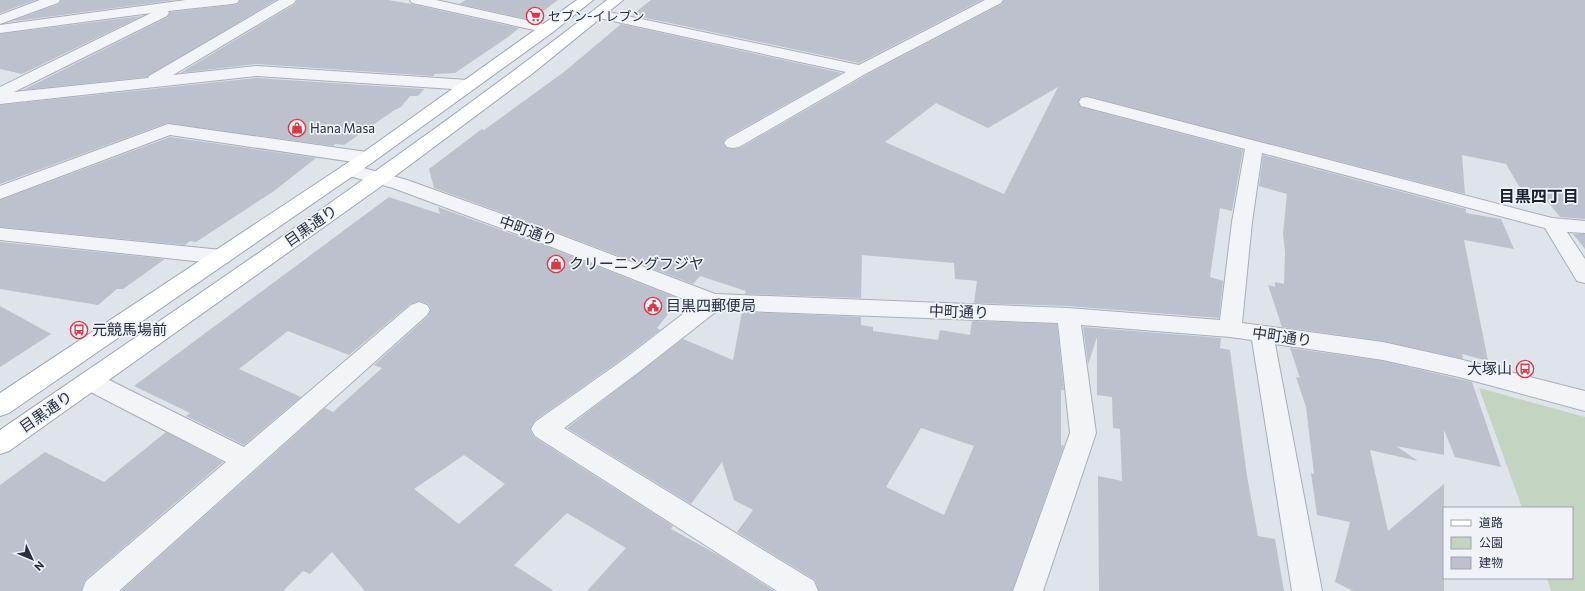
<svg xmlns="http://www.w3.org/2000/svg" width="1585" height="591" font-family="Commissioner,'Noto Sans JP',sans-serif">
<rect width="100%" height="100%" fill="#dfe3ea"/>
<path fill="#c3d5c0" d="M1479,388l106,29v174h-34l-4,-13h25v-70h-50z"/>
<g fill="#bcc1cd" fill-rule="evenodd">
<path d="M0,0h36l-36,13z"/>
<path d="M61,0h114l-166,22 50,-18z"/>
<path d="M240,0h36l-129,77 -124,13 145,-73 2,-5 62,-7 6,-1z"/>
<path d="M297,0h91l23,4 108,24 -11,9 -53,36 -20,1 -2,2 -176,-12 -77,9 115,-69z"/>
<path d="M466,0h92l-27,20 -72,-16z"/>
<path d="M651,0h331l-123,63 -227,-48z"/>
<path d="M1004,0h581v219l-25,-2 -13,-16 -21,-3 -20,-34 -44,-9 3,39 -378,-98 -7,1 -2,6 3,4 162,43 -11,61 -12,-3 -10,69 13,4 -4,37 -151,-12 -94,-3 3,-22 -22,-2 -1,-16 -92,-8 -1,43 -116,-4 1,-3 -46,-15 -7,8 -129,-49 -130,-47 -5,-19 53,-40 2,1 80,-58 57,-48 221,49 -116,65 -3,6 4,4 6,1 7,-1 128,-74 134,-70zM1058,87l-54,107 -119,-52 51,-39 52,25z"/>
<path d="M142,16l-120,58 -22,-5v-35z"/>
<path d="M257,78l167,11 -6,7h-8l-9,11 -8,4 -49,34 -9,-1 -2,2 -166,-23 -167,61v-79z"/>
<path d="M170,137l146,21 -42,33 -78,51 -6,-1 -5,4 -185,-18v-27z"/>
<path d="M1263,155l203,54v4l35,6 13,30 -50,-9 24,121 -26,-7 1,5 -80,-18 -101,-14 -14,-42 7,2v-5l9,2 1,-32 -2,-19 4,-39 -28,-8z"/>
<path d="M389,197l51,17 -2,-7 110,40 132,52 -23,29 3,2 -38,29 -88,62 -4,9 4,7 139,89 -2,3 49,27 54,35h-187l39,-43 -59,-35 -53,52 40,26h-189l-33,-39 -22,22 -7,-3 -20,20h-162l204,-183 8,4 49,-44 -8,-3 54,-49 3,-7 -3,-5 -8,-3 -10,3 -61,51 -61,-24 -49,38 62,28 -57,48 -58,-29 4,-3 -56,-27zM464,455l41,29 -46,40 -45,-35z"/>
<path d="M1573,234h12v15z"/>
<path d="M0,242l165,17 -42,30h-6l-19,16 -98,-16z"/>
<path d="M0,306l51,28 -51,33z"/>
<path d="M742,312l119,5v8l12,2v4l65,9 2,-10 30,5 2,-14 85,3 7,66h-3v55l3,1 -52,145h-193l-4,-11 -78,-48 16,-22 -19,-10 -12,-38 -31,42 -124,-76 116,-89 50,21zM921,428l53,18 -30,69 -58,-28z"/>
<path d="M1083,327l138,11 -1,10 10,2 17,126 11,60 17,3 9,52h-185l-1,-115 24,5 -2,-52 -7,-1 -1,-31 -15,-2v-58l-9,28z"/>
<path d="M1290,348l93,13 89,21 29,85 -46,-10 -11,-27v25l-48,-9 22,15 -48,-11 18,81 56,-47v107h-91l-18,-9 15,-60 -33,-7 -6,-42 3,1 -8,-67 -10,-30 4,1z"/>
<path d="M166,432l57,30 -138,118 -4,11h-81v-106l45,-33 59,30z"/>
</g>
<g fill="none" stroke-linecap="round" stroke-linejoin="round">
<defs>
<g id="minor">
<path d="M40,0h20l-2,3 -58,21v-9z"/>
<path d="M186,0h53l-2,3 -5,1 -64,7 1,2 -2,3 -153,76 134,-14 1,-2 130,-76h17l-2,3 -121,72 84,-9 211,14 6,2 2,3 -2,3 -6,2 -211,-14 -257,28v-17l151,-74 -151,20v-8z"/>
<path d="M410,0h26l112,25 5,1 2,3 -2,3 -5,1 -131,-29 -5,-1z"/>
<path d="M985,0h18l-2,3 -134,70 -128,74 -6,1 -6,-1 -3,-4 3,-4 119,-67 -247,-54 -5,-1 -2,-3 2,-3 5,-1 260,55z"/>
<path d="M1087,97l465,121 33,3v12l-18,-1 18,27v24l-8,-2 -32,-53 -283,-75 -10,69 -10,101 141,19 76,17 126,32v20l-126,-34 -76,-17 -108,-16 47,247h-30l-40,-251 -22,-3 -149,-12 15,108 -53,158h-30l57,-158 -12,-110 -340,-13 -79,62 -75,56 250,153 4,10h-41l-242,-155 -4,-7 4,-7 88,-62 73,-56 -147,-58 -156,-58 -51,-14 -2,-4 2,-4 7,-2 58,16 156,56 152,58 353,14 152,12 12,-98 13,-73 -164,-43 -2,-4 2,-4z"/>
<path d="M168,124l199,28 6,2 3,4 -3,4 -6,2 -197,-29 -170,64v-13z"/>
<path d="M0,228l222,22 7,2 3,5 -3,5 -7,2 -222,-24z"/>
<path d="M419,302l8,3 3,5 -3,5 -308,276h-37l4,-10 140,-119 -145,-75 -3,-6 3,-6 9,-3 9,3 145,72 167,-142z"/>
</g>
<g id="major">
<path d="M577,0h16l-40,32 -180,130 -364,251 -9,3v-23l361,-239z"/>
<path d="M607,0h16l-90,73 -146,109 -378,269 -9,3v-24c205,-140 411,-278 607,-430z"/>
</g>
</defs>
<use href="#minor" stroke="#a8adb8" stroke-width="2"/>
<use href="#major" stroke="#9da6b7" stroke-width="2"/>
<use href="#minor" fill="#f3f4f8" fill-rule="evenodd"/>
<use href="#major" fill="#fff" fill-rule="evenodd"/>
</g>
<defs>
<symbol id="supermarket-ring" viewBox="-11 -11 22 22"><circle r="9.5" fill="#eff2f7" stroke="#db3845" stroke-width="1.5"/><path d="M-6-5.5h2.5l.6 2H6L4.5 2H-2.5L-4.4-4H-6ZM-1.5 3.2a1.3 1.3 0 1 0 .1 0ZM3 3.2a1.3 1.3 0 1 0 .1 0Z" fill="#db3845"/></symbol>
<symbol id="shop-ring" viewBox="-11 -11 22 22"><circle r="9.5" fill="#eff2f7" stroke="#db3845" stroke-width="1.5"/><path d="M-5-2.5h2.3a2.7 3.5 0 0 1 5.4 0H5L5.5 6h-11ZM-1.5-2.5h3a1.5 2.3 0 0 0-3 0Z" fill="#db3845"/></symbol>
<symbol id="civic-ring" viewBox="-11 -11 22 22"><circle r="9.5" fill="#eff2f7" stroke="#db3845" stroke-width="1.5"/><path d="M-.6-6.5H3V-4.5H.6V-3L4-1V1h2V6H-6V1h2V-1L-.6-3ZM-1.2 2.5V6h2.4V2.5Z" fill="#db3845"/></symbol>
<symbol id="bus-ring" viewBox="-11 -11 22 22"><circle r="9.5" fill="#eff2f7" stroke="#db3845" stroke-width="1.5"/><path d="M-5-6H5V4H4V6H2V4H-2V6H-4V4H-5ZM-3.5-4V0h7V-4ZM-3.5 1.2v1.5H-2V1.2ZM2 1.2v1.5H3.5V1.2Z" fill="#db3845"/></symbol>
</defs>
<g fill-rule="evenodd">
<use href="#supermarket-ring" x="525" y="6" width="20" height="20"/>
<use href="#shop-ring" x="287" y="118" width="20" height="20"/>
<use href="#shop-ring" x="546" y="254" width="20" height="20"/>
<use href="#civic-ring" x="643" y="296" width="20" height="20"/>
<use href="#bus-ring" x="69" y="320" width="20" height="20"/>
<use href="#bus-ring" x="1515" y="359" width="20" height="20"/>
</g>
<g text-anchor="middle" stroke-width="3.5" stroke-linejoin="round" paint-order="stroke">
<g font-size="13" fill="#262f43" stroke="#eff2f7" text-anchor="start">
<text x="548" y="21">セブン-イレブン</text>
<text x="310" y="133">Hana Masa</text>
</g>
<g font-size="15" fill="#262f43" stroke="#eff2f7">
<text transform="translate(311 226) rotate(-35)" y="5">目黒通り</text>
<text transform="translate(528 231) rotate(20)" y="5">中町通り</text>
<text transform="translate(959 312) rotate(2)" y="5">中町通り</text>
<text transform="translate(1282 337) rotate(8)" y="5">中町通り</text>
<text transform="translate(46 412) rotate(-35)" y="5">目黒通り</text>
</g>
<g font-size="15" fill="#262f43" stroke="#eff2f7" text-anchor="start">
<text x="569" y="269">クリーニングフジヤ</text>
<text x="666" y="311">目黒四郵便局</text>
<text x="92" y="335">元競馬場前</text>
<text x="1512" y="374" text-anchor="end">大塚山</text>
</g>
<g font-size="16" font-weight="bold" fill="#192034" stroke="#eff2f7">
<text x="1539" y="202">目黒四丁目</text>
</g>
</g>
<rect x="1443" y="507" width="130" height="72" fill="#eff2f7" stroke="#9fa4af"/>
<rect x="1451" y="520" width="20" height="6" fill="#ffffff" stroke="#9fa4af"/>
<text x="1479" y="527" font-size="12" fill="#262f43">道路</text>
<rect x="1451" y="537" width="20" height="12" fill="#c3d5c0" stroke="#9fa4af"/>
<text x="1479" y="547" font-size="12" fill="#262f43">公園</text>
<rect x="1451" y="557" width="20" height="12" fill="#bcc1cd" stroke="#9fa4af"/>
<text x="1479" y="567" font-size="12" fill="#262f43">建物</text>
<g transform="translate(32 559) rotate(134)" stroke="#eff2f7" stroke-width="3" paint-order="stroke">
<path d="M0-3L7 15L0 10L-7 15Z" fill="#262f43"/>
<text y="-6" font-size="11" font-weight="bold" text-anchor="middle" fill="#262f43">N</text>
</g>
</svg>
